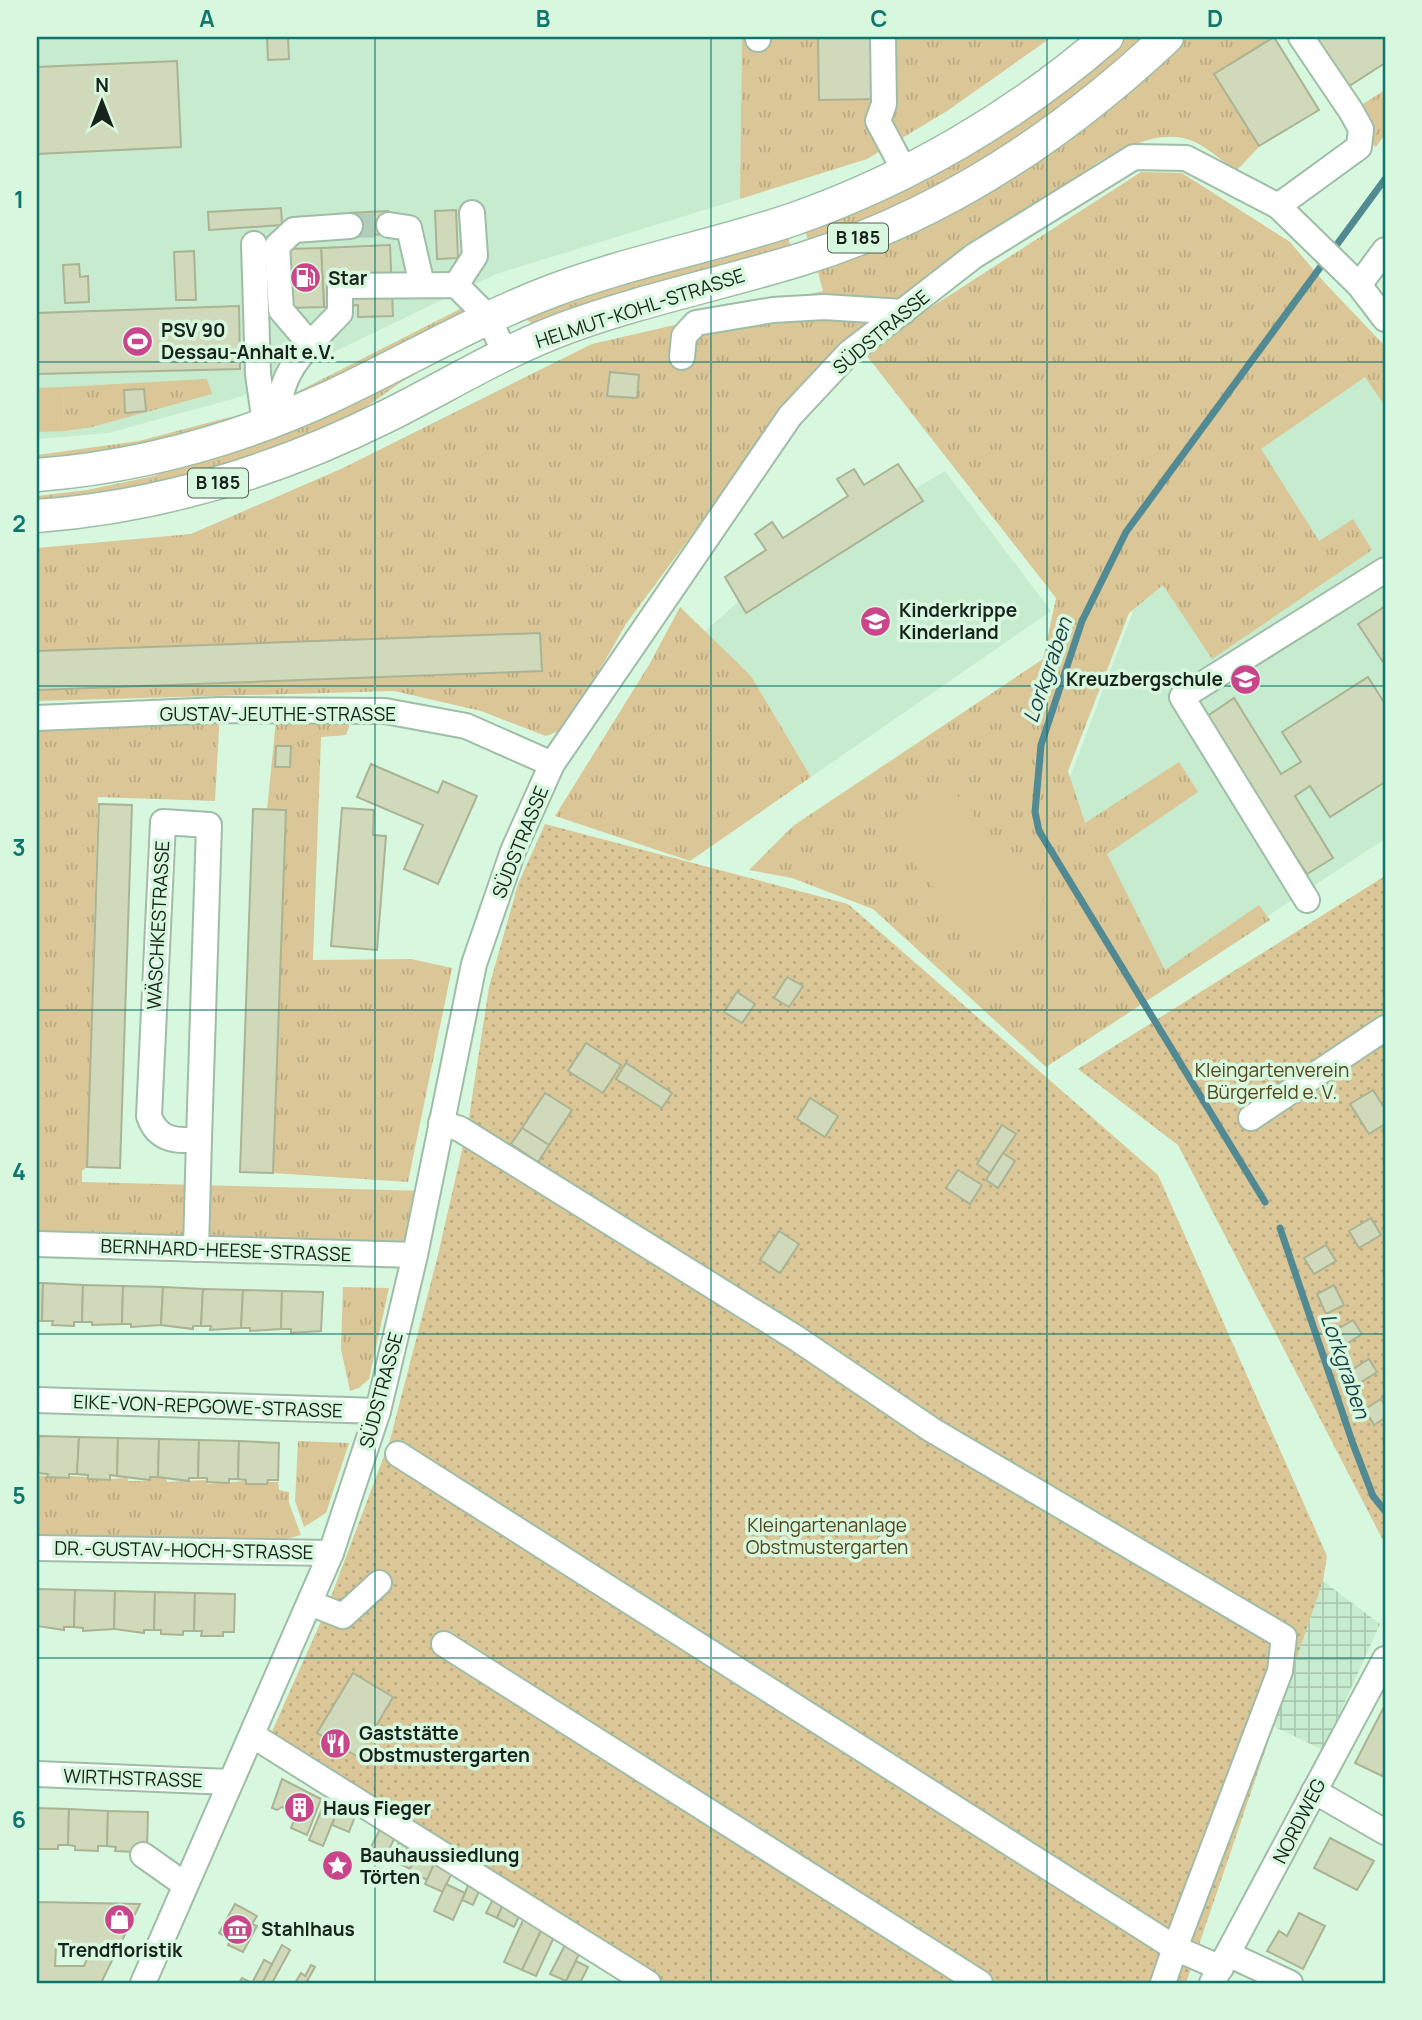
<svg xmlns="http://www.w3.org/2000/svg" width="1422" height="2020" font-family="Manrope,sans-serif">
<defs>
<pattern id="industrial-grid" width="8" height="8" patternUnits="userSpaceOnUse" patternTransform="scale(1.75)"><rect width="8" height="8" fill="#c6ebce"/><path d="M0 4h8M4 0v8" fill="none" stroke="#a9c9b0"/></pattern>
<pattern id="grass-tufts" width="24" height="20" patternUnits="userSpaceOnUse" patternTransform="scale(1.75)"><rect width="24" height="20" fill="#dac697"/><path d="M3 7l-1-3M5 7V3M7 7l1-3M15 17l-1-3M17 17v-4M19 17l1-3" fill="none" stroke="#baaa82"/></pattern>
<pattern id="garden-dots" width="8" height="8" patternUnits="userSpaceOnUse" patternTransform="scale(1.75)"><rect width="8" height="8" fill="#dac697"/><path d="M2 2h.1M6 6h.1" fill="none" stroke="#baaa82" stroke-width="1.8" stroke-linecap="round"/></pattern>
</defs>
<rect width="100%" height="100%" fill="#d8f7df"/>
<g fill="#c6ebce">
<path d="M37,37h705l-2,162 -244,75 -256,123 -132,36 -71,6z"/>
<path d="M1318,308l67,91v440l-219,144 -86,-157 -11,-46 77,-203z"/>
<path d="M898,464l17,25 30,-18 106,140 -240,166 -60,-101 -47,-44 35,-31 -14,-24 41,-27 -11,-16 17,-12 11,16 65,-42 -11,-17 17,-10 10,16z"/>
</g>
<path fill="url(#industrial-grid)" d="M1323,1581l57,43 -57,126 -50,-24z"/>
<g fill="url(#grass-tufts)">
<path d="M742,37h310l-105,74 -80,48 -127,40z"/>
<path d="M1124,37h26c-55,46 -111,90 -172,127 -53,33 -111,56 -169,79l-5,-15z"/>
<path d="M1185,37h89l-60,38 45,72 -23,24c-13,-9 -26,-22 -41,-29 -30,-15 -69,5 -95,19l-196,137 -137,135 -141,191 -45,78 -22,29 -13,5 -65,-25 -87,-20 -357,10v-153l154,-14 152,-66 249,-124 231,-53 -5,-19 99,-42 227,-154z"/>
<path d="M1385,90v44l-9,13 -5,-4 1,-23 -9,-16z"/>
<path d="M1141,172l41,1 108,69 34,40 61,64v60l-20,-29 -104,72 58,92 34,-22 19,31 -160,109 -49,-74 -34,28 -61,158 17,52 94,-61 19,30 -91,62 58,116 94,-65 11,15 -224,147 -173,-158 -81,-31 -43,-8 44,-44 250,-167 13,-61 -193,-247z"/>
<path d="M787,233l4,15 -258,76 -6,-4 2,-8z"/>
<path d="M462,308l2,4 -3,4 -164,82 -6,-3z"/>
<path d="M464,346l-64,37 -47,33 -57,27 -126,39 -133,21v-7l50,-6 67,-14z"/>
<path d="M207,379l5,15 -120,33 -28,4 -1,-44z"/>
<path d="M234,416l-10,6 -79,24 -108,15v-6l102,-14z"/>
<path d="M680,607l71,69 60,101 -121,84 -135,-45 94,-151z"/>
<path d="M220,710l-5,91 -117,-4 -11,370 -5,4v11l345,9 -12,64 -378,-11v-526z"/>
<path d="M352,718l-6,17 -25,2 -8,223 98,-1 41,9 -44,214 -135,-9 13,-362 -19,-1 9,-89z"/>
<path d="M343,1287l46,1 -20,91 -10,9 -9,3 -9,-42z"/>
<path d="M298,1441l51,2 -23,70 -22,14 -9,-26z"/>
<path d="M37,1475l32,4 1,-3 17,1 1,3 39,-2 1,3h23v-3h15l1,4 39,-2 1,4 38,-3 1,4h22v-3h10l1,8 10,2v11l12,32 -23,6 -241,1z"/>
</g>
<g fill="url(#garden-dots)">
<path d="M545,824l303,80 310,271 169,381 -4,25 -137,402h-521l-395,-247 56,-126 64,-170 47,-181 31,-135 21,-137 29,-103z"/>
<path d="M1385,876v668l-207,-399 -100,-76z"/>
</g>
<g fill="#dac697">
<path d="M63,387l1,44 -27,1v-44z"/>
<path d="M950,787l96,117 -59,49 -96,-117z"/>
</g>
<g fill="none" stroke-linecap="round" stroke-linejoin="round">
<g stroke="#528a94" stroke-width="7">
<path d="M1265,1202l-226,-371 -4,-19 6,-67 41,-124 44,-89 259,-353"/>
<path d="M1280,1228l73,216 20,52 12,15"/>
</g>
</g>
<g fill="#d0d9b9" stroke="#aab393" stroke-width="2" fill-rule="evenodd">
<path d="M267,37h21l1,22 -21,1z"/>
<path d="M818,37h55l1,62 -55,1z"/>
<path d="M1274,37l45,73 -60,36 -45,-72z"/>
<path d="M1314,37h71v26l-39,25z"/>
<path d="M177,61l4,86 -144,7v-87z"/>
<path d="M281,208l1,17 -73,5 -1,-18z"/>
<path d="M456,210l2,48 -21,1 -2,-48z"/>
<path d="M388,211l1,23 -39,2 -1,-23z"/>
<path d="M390,245l3,71 -35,1v-12l-34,2 -3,-59z"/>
<path d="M321,248l3,59 -35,1 -2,-59z"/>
<path d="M194,251l2,49h-20l-2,-48z"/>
<path d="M79,264l1,13 8,-1 1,26 -24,1 -2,-38z"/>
<path d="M239,306l1,63 -203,5v-61z"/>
<path d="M610,372l29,3 -2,23 -30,-2z"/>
<path d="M144,389l2,22 -21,2 -1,-23z"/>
<path d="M898,464l25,37 -177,112 -21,-36 41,-27 -11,-16 17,-12 11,16 65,-42 -11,-17 17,-10 10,16z"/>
<path d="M1384,607l1,1v57l-27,-41z"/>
<path d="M540,633l2,38 -505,19v-39z"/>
<path d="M1368,677l17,27v78l-55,35 -20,-31 -15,10 38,62 -26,16 -101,-157 28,-19 47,76 20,-12 -19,-30z"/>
<path d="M276,746h15l-1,21h-15z"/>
<path d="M371,764l67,29 5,-12 34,15 -39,88 -34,-15 19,-44 -66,-28z"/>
<path d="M99,804l33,1 -12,363 -33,-1z"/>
<path d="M342,808l32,2 -1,25 13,1 -9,114 -46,-4z"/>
<path d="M253,809l33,1 -13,363 -33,-1z"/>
<path d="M787,977l16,9 -14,21 -15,-9z"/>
<path d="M737,992l18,12 -13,19 -18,-11z"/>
<path d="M586,1043l35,22 -18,28 -35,-22z"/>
<path d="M626,1063l46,30 -10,15 -46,-29z"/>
<path d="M1373,1090l12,19v15l-16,10 -19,-30z"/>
<path d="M545,1093l27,17 -23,35 -27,-17z"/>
<path d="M810,1098l28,18 -13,21 -28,-18z"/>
<path d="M1002,1125l14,9 -26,39 -13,-9z"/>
<path d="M522,1128l27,17 -11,17 -27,-18z"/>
<path d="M1003,1153l12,8 -17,27 -12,-8z"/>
<path d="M958,1170l24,15 -12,19 -24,-16z"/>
<path d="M1371,1218l10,17 -22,13 -10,-17z"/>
<path d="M779,1231l20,13 -19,29 -20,-13z"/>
<path d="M1326,1245l10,16 -22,13 -10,-16z"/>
<path d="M37,1283h6l-1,38 -5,-1z"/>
<path d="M43,1283l40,2 -1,37h-8v4l-22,-1 1,-4h-11z"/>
<path d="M83,1285l40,1 -1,38 -30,1v-3h-10z"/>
<path d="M1334,1285l10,20 -18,9 -9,-20z"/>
<path d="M123,1286l40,1 -2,38 -30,2v-3h-9z"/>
<path d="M163,1287l40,2 -2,37h-8v3l-32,-4z"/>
<path d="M203,1289l40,1 -2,38 -31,2 1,-4h-10z"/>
<path d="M243,1290l39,1 -1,38 -31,2v-3h-9z"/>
<path d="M282,1291l41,1 -2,39 -30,2v-4h-10z"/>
<path d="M1353,1320l9,14 -22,14 -9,-15z"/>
<path d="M1369,1359l8,13 -19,12 -8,-13z"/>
<path d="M1381,1399l4,7v12l-11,7 -9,-16z"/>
<path d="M39,1436l40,1 -2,37h-8v4l-22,-1 1,-3 -10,-1z"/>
<path d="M79,1437l39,1 -1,38 -7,-1v5l-22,-1v-4l-11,-1z"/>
<path d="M118,1438l41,1 -1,38h-8v3l-33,-4z"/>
<path d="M159,1439l40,1 -1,38h-9v3l-31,-4z"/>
<path d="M199,1440l40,1 -1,38h-9v4l-22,-1v-4h-9z"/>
<path d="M239,1441l40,2 -1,37h-10l-1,4h-21v-4l-8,-1z"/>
<path d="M37,1589l38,1 -1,37h-10v3l-27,-4z"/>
<path d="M75,1590l40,1 -1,38 -31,2v-3l-9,-1z"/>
<path d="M115,1591l40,1 -1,38h-10v3l-30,-4z"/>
<path d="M155,1592l40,1 -1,38h-11v4l-22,-1v-4h-7z"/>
<path d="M195,1593l40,1 -1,38h-11v4h-22l1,-5h-8z"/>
<path d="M353,1673l40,24 -35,60 -41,-24z"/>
<path d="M1385,1705v65l-3,6 -27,-13z"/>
<path d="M282,1779l39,20 -14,36 -16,-7 6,-15 -15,-6 -5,3 -5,-2z"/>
<path d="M326,1799l14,5 -17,42 -14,-6z"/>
<path d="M340,1804l17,7 -8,21 -17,-7z"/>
<path d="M37,1808l32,1 -1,36h-10v4h-21z"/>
<path d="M69,1809l39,2 -1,35h-9v5l-23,-1v-4l-7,-1z"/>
<path d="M108,1811l40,1 -1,36 -9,4 -23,-1 1,-4 -9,-1z"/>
<path d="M380,1829l15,8 -8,17 -16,-7z"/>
<path d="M1330,1838l44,23 -17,29 -43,-22z"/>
<path d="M400,1840l9,4 -9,20 -10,-4z"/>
<path d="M409,1844l10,5 -9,20 -10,-5z"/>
<path d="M419,1849l18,9 -10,22 -18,-9z"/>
<path d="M436,1860l18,8 -11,24 -18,-8z"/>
<path d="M470,1881l11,6 -8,18 -11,-5z"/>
<path d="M446,1884l19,9 -12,27 -19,-9z"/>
<path d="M494,1897l10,5 -7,16 -11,-5z"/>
<path d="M37,1902l103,2 -39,79h-64zM56,1947l36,1 -8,18h-29z"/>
<path d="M504,1902l18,9 -8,16 -17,-9z"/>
<path d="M235,1904l22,12 -5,8 5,2 -14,26 -15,-7 3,-5 -12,-7z"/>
<path d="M1299,1913l26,13 -22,43 -36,-18 12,-20 8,5z"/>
<path d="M524,1918l19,8 -21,44 -18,-8z"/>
<path d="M542,1929l13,6 -19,41 -14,-6z"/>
<path d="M566,1943l15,7 -15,31 -16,-7z"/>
<path d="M282,1945l8,5 -18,33h-10z"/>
<path d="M264,1960l8,4 -10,19h-23l3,-5 10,5z"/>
<path d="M576,1961l12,6 -8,16h-15z"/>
<path d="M311,1965l4,2 -9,16h-11l6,-10 4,3z"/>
</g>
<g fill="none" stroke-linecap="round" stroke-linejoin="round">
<path stroke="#b1ccb8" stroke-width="24" stroke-dasharray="24 12" stroke-linecap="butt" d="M350,226l39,-1"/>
<defs>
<g id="minor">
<path d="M758,37v2"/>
<path d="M883,37l1,67 -6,17 27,51"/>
<path d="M1278,206l81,-59 2,-18 -10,-18 -50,-74"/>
<path d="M389,225l20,3 13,57"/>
<path d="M254,244l4,130 7,50"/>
<path d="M1385,250l-26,35 26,34"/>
<path d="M456,285l19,-29 -3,-43"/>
<path d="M310,344l-29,-34 -4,-64 17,-16 56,-4"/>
<path d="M682,357l2,-21 12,-13 77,-13 51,-3 79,5"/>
<path d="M280,419c-5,-47 30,-74 60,-106v-27l116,-1 32,32 17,36"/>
<path d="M37,718l183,-8 165,1 81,15 86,38"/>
<path d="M1307,900l-125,-203 203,-127"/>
<path d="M1251,1118l134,-90"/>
<path d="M37,1244l378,11"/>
<path d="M196,1249l3,-110 10,-314 -46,-3 -14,294c8,24 27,26 50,23"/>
<path d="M37,1400l341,11"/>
<path d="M398,1454l777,494 105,-277 4,-34 -352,-207 -136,-92 -336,-209 -19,-6"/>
<path d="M37,1548l294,5"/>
<path d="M310,1603l33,13 36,-33"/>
<path d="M444,1644l536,339"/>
<path d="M252,1735l396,248"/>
<path d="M37,1774l193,8"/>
<path d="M1314,1791l71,41"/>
<path d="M143,1855l41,29"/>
<path d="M1230,1955l60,28"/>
<path d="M143,1983l188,-430 47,-142 37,-156 59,-291 39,-113 39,-87 238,-348 59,-63 125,-97 160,-99 52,1 92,48 81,79"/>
<path d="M1163,1983l12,-35 46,20"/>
<path d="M1212,1983l173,-324"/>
</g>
<g id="major">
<path d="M37,475c102,-8 200,-35 293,-78 75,-35 145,-77 222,-106 79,-30 163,-45 242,-72 114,-40 222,-103 313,-182"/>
<path d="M37,516c122,-9 242,-46 352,-101 60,-30 116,-65 179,-88 77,-28 157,-44 234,-68 139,-43 261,-124 365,-222"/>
</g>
</defs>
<use href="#minor" stroke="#9fbda6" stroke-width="28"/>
<use href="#major" stroke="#9fbda6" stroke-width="35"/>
<use href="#minor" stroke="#fff" stroke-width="24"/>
<use href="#major" stroke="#fff" stroke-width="32"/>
</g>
<path fill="none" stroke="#0f766e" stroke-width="2" stroke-opacity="0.55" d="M375,37v1946M711,37v1946M1047,37v1946M37,362h1348M37,686h1348M37,1010h1348M37,1334h1348M37,1658h1348"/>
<defs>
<symbol id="fuel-disc" viewBox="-11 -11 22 22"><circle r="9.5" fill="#ca468b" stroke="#d8f7df"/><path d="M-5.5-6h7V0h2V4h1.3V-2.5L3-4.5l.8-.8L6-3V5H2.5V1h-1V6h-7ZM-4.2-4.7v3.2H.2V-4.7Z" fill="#fff"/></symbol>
<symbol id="stadium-disc" viewBox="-11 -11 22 22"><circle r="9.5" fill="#ca468b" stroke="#d8f7df"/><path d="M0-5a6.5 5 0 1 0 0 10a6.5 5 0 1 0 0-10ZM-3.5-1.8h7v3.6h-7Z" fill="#fff"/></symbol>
<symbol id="school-disc" viewBox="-11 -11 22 22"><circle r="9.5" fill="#ca468b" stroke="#d8f7df"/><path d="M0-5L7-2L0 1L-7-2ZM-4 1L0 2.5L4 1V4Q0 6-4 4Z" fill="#fff"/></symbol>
<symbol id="restaurant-disc" viewBox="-11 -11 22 22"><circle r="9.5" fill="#ca468b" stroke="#d8f7df"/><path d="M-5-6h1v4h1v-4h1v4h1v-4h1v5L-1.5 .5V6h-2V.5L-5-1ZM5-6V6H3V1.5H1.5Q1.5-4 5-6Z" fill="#fff"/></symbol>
<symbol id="building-disc" viewBox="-11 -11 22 22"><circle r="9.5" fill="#ca468b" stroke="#d8f7df"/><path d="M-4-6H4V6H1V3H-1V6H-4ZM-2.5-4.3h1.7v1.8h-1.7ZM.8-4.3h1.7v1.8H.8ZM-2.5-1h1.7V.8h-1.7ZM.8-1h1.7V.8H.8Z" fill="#fff"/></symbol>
<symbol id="sight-disc" viewBox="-11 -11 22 22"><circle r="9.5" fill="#ca468b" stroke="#d8f7df"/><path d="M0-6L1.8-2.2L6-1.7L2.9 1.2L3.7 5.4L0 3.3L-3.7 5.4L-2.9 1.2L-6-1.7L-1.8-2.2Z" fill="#fff"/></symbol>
<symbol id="shop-disc" viewBox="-11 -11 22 22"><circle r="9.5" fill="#ca468b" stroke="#d8f7df"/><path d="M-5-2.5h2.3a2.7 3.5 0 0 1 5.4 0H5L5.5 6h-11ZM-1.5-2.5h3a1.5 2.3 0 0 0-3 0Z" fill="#fff"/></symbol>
<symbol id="museum-disc" viewBox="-11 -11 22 22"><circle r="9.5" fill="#ca468b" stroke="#d8f7df"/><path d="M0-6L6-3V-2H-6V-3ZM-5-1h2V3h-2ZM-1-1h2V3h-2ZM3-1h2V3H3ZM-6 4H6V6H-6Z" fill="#fff"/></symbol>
</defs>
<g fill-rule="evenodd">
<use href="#fuel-disc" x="288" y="260" width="35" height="35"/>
<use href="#stadium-disc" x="120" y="324" width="35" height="35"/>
<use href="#school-disc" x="858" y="604" width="35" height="35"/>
<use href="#school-disc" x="1228" y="662" width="35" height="35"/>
<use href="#restaurant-disc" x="318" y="1726" width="35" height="35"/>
<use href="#building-disc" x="282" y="1790" width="35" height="35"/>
<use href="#sight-disc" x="320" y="1848" width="35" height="35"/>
<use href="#shop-disc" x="102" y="1902" width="35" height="35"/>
<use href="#museum-disc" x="220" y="1912" width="35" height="35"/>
</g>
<g text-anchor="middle" stroke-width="7" stroke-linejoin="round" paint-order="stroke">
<g fill="#d8f7df" stroke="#516255" stroke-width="2">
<rect x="828" y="223.5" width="60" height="29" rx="5"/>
<rect x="188" y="468.5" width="60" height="29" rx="5"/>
</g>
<g font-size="18" font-weight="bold" fill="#17221a">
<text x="858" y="244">B 185</text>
<text x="218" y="489">B 185</text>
</g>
<g font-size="19" font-weight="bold" fill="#17221a" stroke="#d8f7df" text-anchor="start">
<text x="328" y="285">Star</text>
<text x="161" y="337">PSV 90<tspan x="161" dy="22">Dessau-Anhalt e.V.</tspan></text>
<text x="899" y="617">Kinderkrippe<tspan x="899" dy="22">Kinderland</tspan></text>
<text x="1223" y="686" text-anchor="end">Kreuzbergschule</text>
<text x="359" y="1740">Gaststätte<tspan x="359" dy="22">Obstmustergarten</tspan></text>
<text x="323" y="1815">Haus Fieger</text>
<text x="360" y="1862">Bauhaussiedlung<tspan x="360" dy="22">Törten</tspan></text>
<text x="261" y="1936">Stahlhaus</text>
<text x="120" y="1957" text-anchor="middle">Trendfloristik</text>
</g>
<g font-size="19" fill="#17221a" stroke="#d8f7df">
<text transform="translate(640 308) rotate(-18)" y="7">HELMUT-KOHL-STRASSE</text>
<text transform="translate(881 332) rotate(-40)" y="7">SÜDSTRASSE</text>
<text x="278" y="721">GUSTAV-JEUTHE-STRASSE</text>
<text transform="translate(520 842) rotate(-68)" y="7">SÜDSTRASSE</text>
<text transform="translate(158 925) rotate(-87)" y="7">WÄSCHKESTRASSE</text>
<text transform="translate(226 1250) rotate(2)" y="7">BERNHARD-HEESE-STRASSE</text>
<text transform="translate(381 1390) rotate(-75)" y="7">SÜDSTRASSE</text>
<text transform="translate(208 1406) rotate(2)" y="7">EIKE-VON-REPGOWE-STRASSE</text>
<text transform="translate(184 1550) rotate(1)" y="7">DR.-GUSTAV-HOCH-STRASSE</text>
<text transform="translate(133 1778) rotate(2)" y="7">WIRTHSTRASSE</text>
<text transform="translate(1299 1821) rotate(-63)" y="7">NORDWEG</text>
</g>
<g font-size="19" fill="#564519" stroke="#d8f7df">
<text x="1272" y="1077">Kleingartenverein<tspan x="1272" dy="22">Bürgerfeld e. V.</tspan></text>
<text x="827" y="1532">Kleingartenanlage<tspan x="827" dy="22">Obstmustergarten</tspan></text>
</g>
<g font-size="21" font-style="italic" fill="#193c45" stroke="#d8f7df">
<text transform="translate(1048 670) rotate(-71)" y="7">Lorkgraben</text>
<text transform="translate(1345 1366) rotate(71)" y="7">Lorkgraben</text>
</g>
</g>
<rect width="1422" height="2020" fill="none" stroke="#d8f7df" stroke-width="77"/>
<g transform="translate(102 102)" stroke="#d8f7df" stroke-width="5" paint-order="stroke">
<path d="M0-5L12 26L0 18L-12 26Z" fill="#17221a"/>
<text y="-10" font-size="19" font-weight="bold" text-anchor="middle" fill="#17221a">N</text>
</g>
<rect x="38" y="38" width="1346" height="1944" fill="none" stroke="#0f766e" stroke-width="2.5"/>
<g font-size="23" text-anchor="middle" font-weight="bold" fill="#0f766e">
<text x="207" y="27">A</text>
<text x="543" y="27">B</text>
<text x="879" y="27">C</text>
<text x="1215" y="27">D</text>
<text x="19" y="208">1</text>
<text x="19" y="532">2</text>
<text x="19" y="856">3</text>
<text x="19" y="1180">4</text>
<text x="19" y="1504">5</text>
<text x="19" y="1828">6</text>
</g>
</svg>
